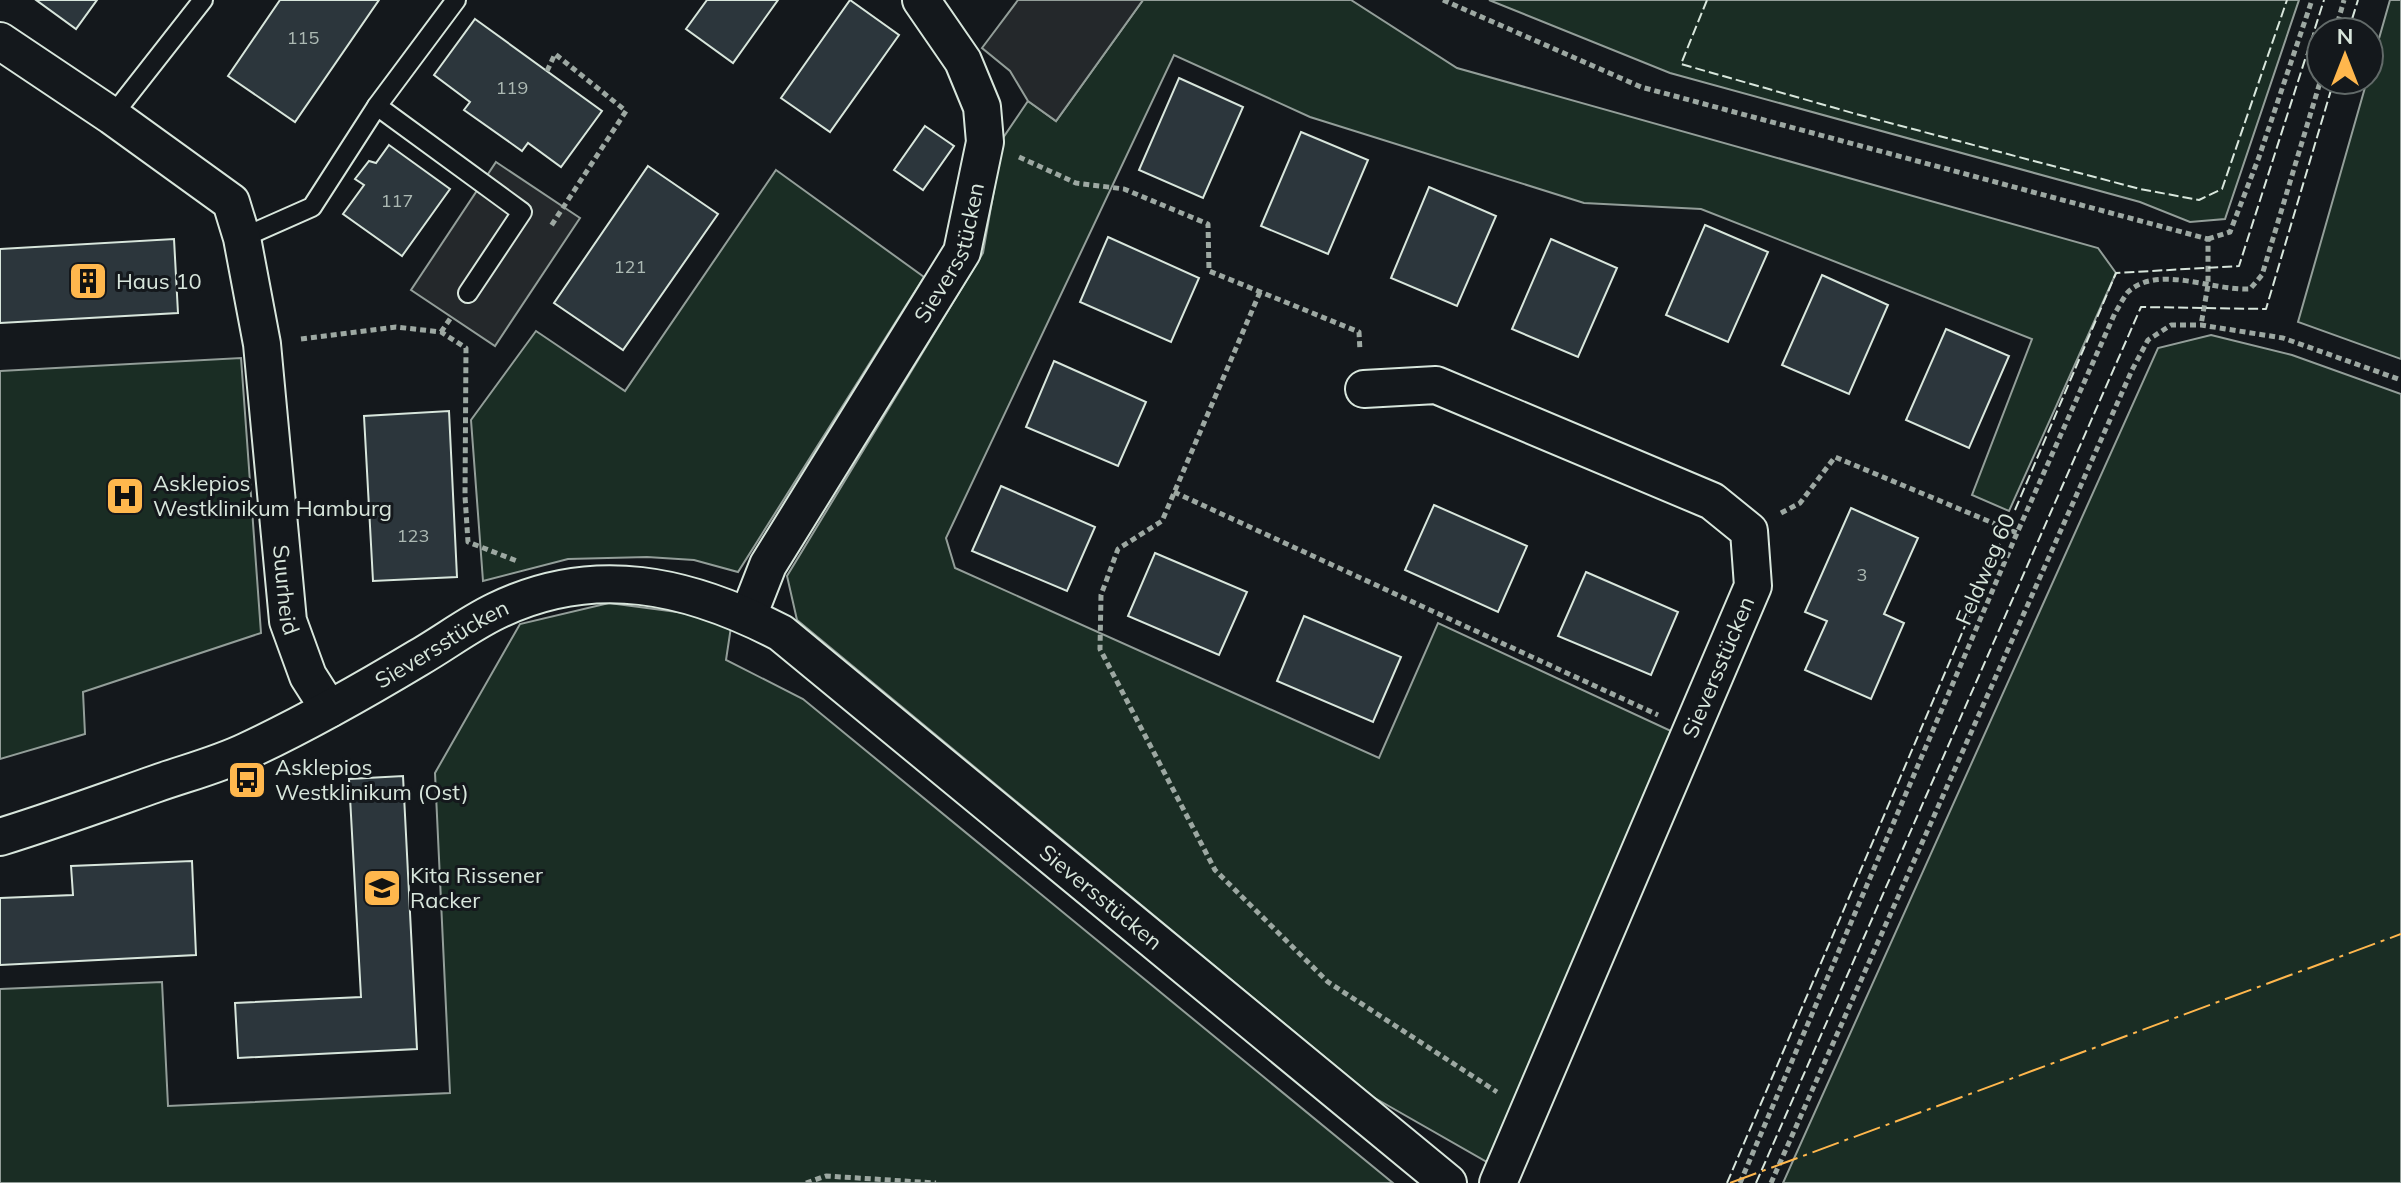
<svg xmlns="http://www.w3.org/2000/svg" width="2401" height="1183" font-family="Mulish,sans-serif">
<rect width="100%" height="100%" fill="#14181c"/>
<g fill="#1a2d24" stroke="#939e99" stroke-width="2">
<path d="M1143,0h208l106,68 641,180 18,25 -107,238 -37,-16 60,-156 -331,-130 -117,-6 -274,-86 -136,-62 -228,483 9,30 424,190 59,-135 233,108 -184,431 -114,-65 -576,-477 -10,-44 196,-323 20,-115 25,-37 28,20z"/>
<path d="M1489,0h810l-74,219 -35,3 -50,-20 -470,-129z"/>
<path d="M2390,0h11v359l-103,-37z"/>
<path d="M776,170l148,107 -186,295 -44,-12 -47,-3 -79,2 -85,22 -12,-161 65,-89 89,60z"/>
<path d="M2211,335l81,20 109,39v789h-618l375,-835z"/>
<path d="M241,358l20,275 -178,59 2,42 -85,25v-388z"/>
<path d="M609,603l106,14 16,10 -5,33 77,39 590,484h-1393v-194l162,-7 6,124 282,-13 -15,-320 85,-149z"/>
</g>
<g fill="#24282b" stroke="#939e99" stroke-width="2">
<path d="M1018,0h125l-87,121 -28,-20 -18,-30 -28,-23z"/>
<path d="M496,162l84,56 -85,128 -84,-56z"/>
</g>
<g fill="#2c363c" stroke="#d8e6dc" stroke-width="2">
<path d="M36,0h61l-21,29z"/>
<path d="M280,0h99l-84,122 -67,-46z"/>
<path d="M707,0h71l-45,63 -47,-34z"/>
<path d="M850,0l49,35 -69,97 -49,-34z"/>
<path d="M475,19l127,92 -41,56 -33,-24 -6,8 -58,-41 6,-8 -36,-27z"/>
<path d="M1179,78l64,29 -40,91 -64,-28z"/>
<path d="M925,126l29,20 -31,44 -29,-20z"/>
<path d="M1301,132l67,28 -40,94 -67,-28z"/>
<path d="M389,145l61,44 -48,67 -59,-42 21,-29 -9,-6 14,-18 7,2z"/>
<path d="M648,166l70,48 -95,136 -69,-47z"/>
<path d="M1429,187l67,29 -39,90 -66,-28z"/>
<path d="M1705,225l63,27 -40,90 -62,-27z"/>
<path d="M1108,237l91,41 -28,64 -91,-40z"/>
<path d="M174,239l4,74 -178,10v-74z"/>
<path d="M1551,239l66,29 -39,89 -66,-28z"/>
<path d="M1822,275l66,30 -39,89 -67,-29z"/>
<path d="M1946,329l63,27 -40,92 -63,-28z"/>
<path d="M1054,361l92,41 -28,64 -92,-39z"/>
<path d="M449,411l8,166 -84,4 -9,-165z"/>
<path d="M1001,486l94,41 -28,64 -95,-40z"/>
<path d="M1434,505l93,41 -29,66 -93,-42z"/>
<path d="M1851,508l67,30 -34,76 20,9 -33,76 -66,-29 22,-49 -22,-9z"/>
<path d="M1155,553l92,39 -28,63 -91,-39z"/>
<path d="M1586,572l92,40 -27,63 -93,-39z"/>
<path d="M1304,616l97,41 -28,65 -96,-41z"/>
<path d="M403,776l14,273 -179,9 -3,-55 126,-6 -12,-218z"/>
<path d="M192,861l4,94 -196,10v-67l73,-3 -2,-29z"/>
</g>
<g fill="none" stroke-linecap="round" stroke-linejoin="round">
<defs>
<g id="service">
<path d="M377,106l145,106 -54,81"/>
<path d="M112,116l91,-116"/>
<path d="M242,238l70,-31 65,-101 79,-106"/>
</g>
<g id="minor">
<path id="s1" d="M0,41l112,75 119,86 11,36 20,106 26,277 20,55 21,33"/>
<path d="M1364,389l72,-4 276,116 37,30 4,55 -255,597"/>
<path id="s2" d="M748,616l20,-51 194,-313 23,-110 -3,-35 -19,-46 -42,-61"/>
<path id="s3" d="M0,837c52,-16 104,-35 155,-53 31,-11 63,-19 92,-33 58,-27 116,-60 171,-93 26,-15 51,-34 78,-47 98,-48 193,-26 285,22l667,550"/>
</g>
</defs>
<use href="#service" stroke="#d8e6dc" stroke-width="22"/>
<use href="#minor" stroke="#d8e6dc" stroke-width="40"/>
<g stroke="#9da8a2" stroke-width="5" stroke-dasharray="6 4" stroke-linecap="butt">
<path d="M1443,0l198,87 567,152v46l-7,40"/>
<path d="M2335,32l9,-32"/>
<path d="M547,71l8,-17 71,57 -75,115"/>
<path d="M1019,157l57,26 48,6 84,35 1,47 150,61 1,19"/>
<path d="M2208,239l22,-7 29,-75 53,-157"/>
<path d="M1260,292l-98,229 -44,28 -17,46 -1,54 115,221 113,112 169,110"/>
<path d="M441,332l11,-16"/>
<path d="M301,339l95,-12 45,5 25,16 -1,148 3,46 49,19"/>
<path d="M1174,492l484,223"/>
<path d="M1781,513l19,-10 35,-46 182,76"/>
<path d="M806,1183l20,-7 110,7"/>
<path d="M1740,1183l277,-650 98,-220c4,-6 8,-15 13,-21 30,-28 84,-1 122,-3l12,-14 59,-196"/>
<path d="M1771,1183l361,-813 16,-30 23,-15h30l82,13 118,42"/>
</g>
<use href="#service" stroke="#14181c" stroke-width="18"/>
<use href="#minor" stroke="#14181c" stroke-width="36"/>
<g stroke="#d8e6dc" stroke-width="2" stroke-dasharray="10 4" stroke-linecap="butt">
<path d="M1707,0l-26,64 175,50 284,75 59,11 23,-11 65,-189"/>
<path d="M2348,32l10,-32"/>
<path d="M2015,510l101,-237 123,-7 85,-266"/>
<path d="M1727,1183l273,-639"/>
<path d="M1756,1183l385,-876 125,2 68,-229"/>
</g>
<path stroke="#ffb74d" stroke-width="2" stroke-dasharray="28 6 4 6" stroke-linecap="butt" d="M1730,1183l671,-249"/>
</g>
<defs>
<symbol id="building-square" viewBox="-11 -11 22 22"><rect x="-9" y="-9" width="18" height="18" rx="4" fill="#ffb74d" stroke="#14181c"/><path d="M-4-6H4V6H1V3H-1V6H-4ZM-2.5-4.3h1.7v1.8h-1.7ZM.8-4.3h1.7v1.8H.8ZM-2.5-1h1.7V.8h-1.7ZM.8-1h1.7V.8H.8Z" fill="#111"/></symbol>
<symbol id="hospital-square" viewBox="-11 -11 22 22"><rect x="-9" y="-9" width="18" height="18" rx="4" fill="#ffb74d" stroke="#14181c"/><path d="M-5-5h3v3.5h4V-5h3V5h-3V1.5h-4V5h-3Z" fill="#111"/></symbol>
<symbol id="bus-square" viewBox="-11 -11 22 22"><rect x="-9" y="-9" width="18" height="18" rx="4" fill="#ffb74d" stroke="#14181c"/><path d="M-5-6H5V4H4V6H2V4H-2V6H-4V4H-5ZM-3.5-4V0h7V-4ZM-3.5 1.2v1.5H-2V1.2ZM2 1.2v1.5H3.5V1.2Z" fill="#111"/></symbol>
<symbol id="school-square" viewBox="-11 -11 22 22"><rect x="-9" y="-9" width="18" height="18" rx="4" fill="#ffb74d" stroke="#14181c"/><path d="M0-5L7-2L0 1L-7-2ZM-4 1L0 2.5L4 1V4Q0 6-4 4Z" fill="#111"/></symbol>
</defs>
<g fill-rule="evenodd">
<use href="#building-square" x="66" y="259" width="44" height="44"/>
<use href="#hospital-square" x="103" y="474" width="44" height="44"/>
<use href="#bus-square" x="225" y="758" width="44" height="44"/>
<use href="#school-square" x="360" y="866" width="44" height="44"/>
</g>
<g text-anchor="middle" stroke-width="6" stroke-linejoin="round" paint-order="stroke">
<g font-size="18" fill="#adbab4">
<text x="303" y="44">115</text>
<text x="512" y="94">119</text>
<text x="397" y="207">117</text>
<text x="630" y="273">121</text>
<text x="413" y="542">123</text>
<text x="1862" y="581">3</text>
</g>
<g font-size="22" fill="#d8e6dc" stroke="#14181c">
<text dy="8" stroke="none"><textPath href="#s2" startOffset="418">Sieversstücken</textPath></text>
<text transform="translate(1985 569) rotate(-67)" y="8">Feldweg 60</text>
<text dy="8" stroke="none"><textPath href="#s1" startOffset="674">Suurheid</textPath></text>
<text dy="8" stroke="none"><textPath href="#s3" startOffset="484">Sieversstücken</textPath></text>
<text transform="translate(1718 667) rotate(-67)" y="8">Sieversstücken</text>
<text dy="8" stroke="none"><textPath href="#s3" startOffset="1260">Sieversstücken</textPath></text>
</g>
<g font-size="22" fill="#d8e6dc" stroke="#14181c" text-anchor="start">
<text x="116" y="289">Haus 10</text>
<text x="153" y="491">Asklepios<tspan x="153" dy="25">Westklinikum Hamburg</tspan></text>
<text x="275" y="775">Asklepios<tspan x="275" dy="25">Westklinikum (Ost)</tspan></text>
<text x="410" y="883">Kita Rissener<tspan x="410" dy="25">Racker</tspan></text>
</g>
</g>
<g transform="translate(2345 56)"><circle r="38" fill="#14181c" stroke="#626a69" stroke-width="2"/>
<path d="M0-6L14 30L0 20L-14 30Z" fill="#ffb74d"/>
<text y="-12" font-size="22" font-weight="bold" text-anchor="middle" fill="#d8e6dc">N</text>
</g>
</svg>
